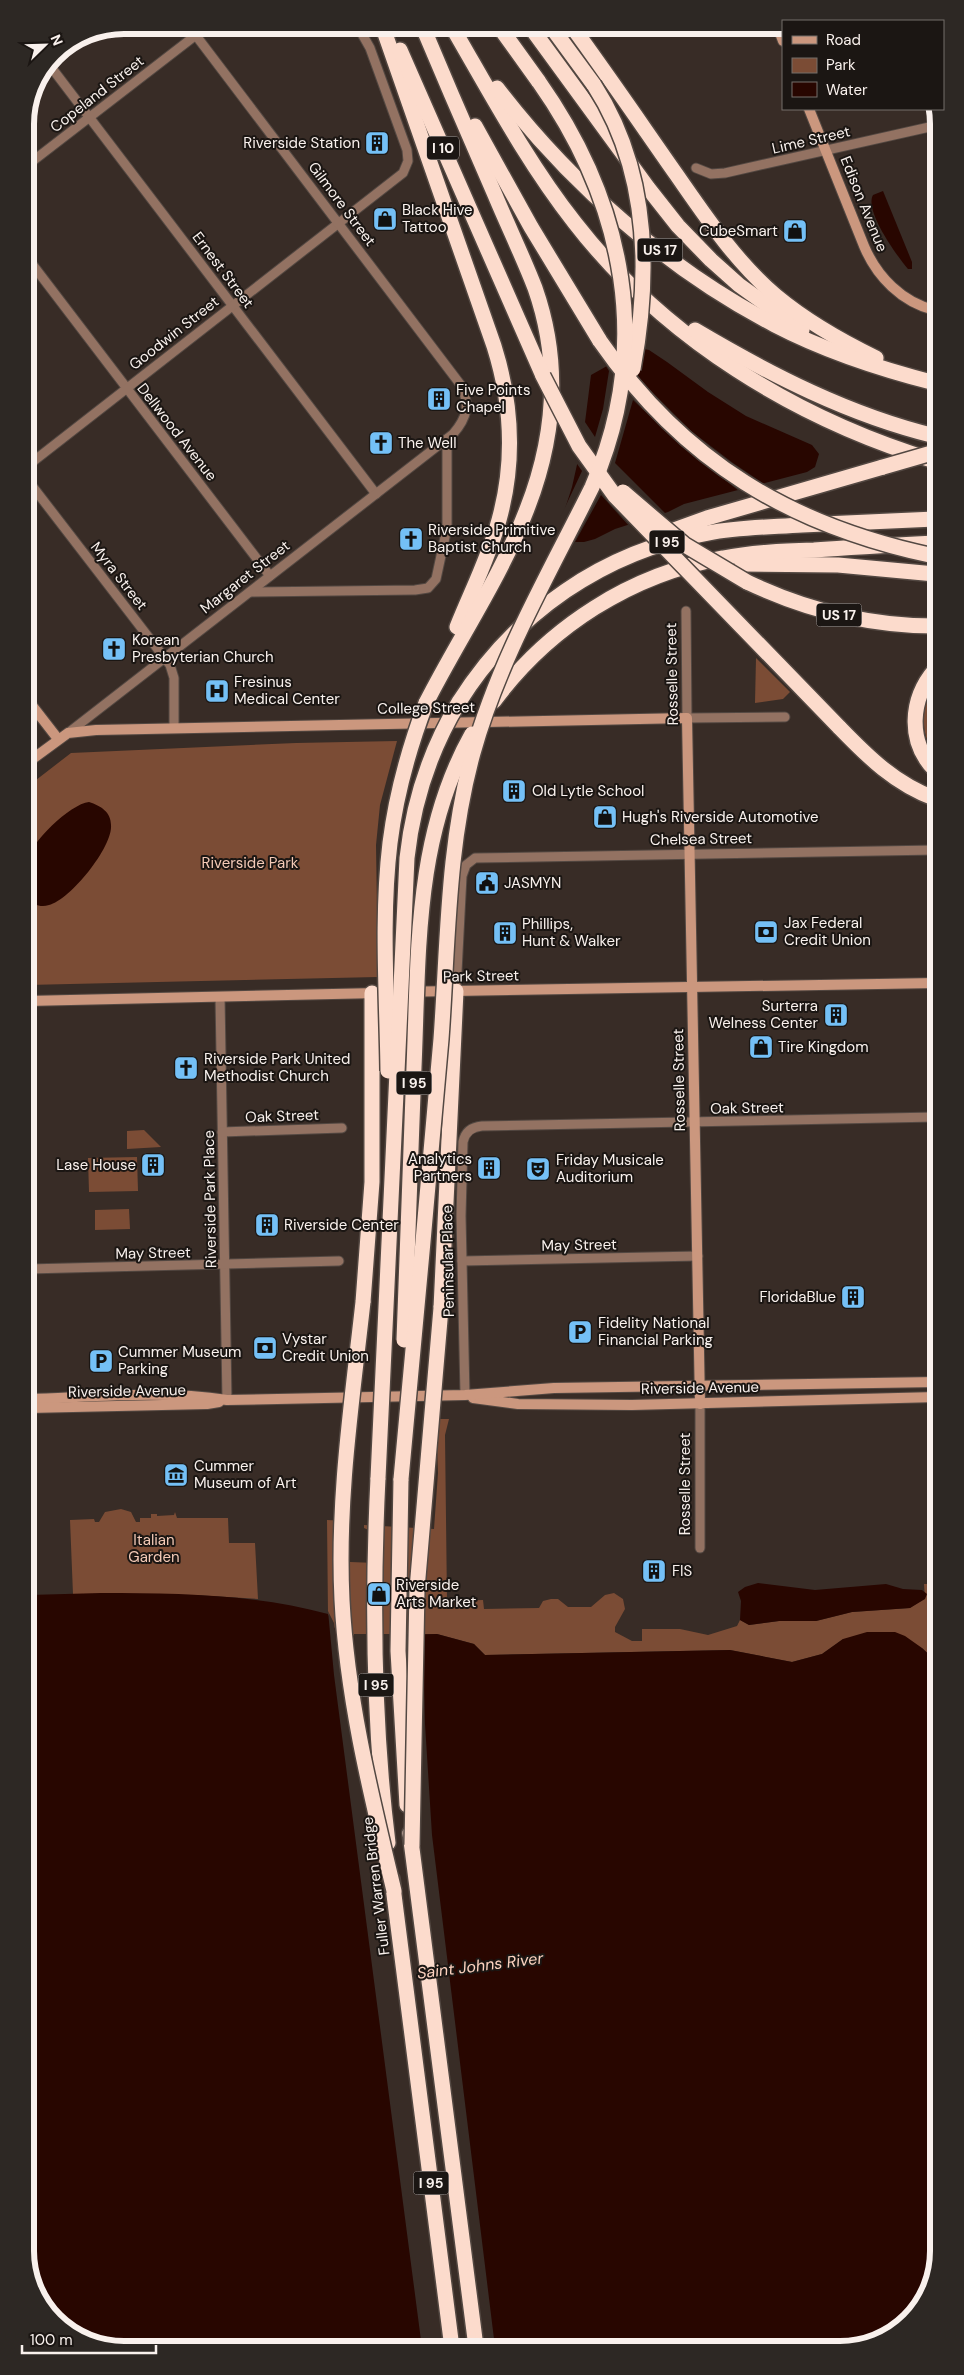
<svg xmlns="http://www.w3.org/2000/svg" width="964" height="2375" font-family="'DM Sans',sans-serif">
<rect width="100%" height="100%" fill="#382c26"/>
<g fill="#7b4c35">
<path d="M756,658l34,34 -7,7 -28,4z"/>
<path d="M935,683v71c-16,-21 -14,-49 0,-71z"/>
<path d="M397,741l-17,64 -4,40 2,132 -351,8v-198l44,-34 225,-10z"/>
<path d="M144,1130l17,17 -34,2v-18z"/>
<path d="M137,1157l1,34 -49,1 -1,-34z"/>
<path d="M129,1209l1,20 -35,1v-20z"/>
<path d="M436,1419h13l-4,16 2,166 36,-1 1,9 55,-1 4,-7 8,-2h7l10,8h23l14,-12 9,-2 9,6 2,10 -10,18v5l17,9h10v-12h38l28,6 29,-9 3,-6 9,5 30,-4h37l36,-9 58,-4 15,-10 -1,-14h13l1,79 -16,-15 -79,-9 -21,15 -30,8 -62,-12 -245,5 -11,-11 -37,-10 -99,2 -10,-22 -1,-94 20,1 3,41 26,1 -3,-31 -9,-4v-3l70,4 4,-56z"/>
<path d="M121,1509l10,3 5,10h4v-4h11v-4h6v2l17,-1 1,-3 2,6h51l1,25h26l3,56 -63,-4 -122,-1 -3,-74 24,-1 1,3h4l6,-10z"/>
</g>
<g fill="#280600">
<path d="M883,191l29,71v7h-4c-11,-13 -44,-58 -35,-74z"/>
<path d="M639,348l10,2 18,12 41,30 38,24 66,29 7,9 -4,13 -8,5 -123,32 -16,8 -53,17 -20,10 -11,3h-9l-11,-30 8,-25 11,-49 8,-63z"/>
<path d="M89,802c12,4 22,10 22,23 2,22 -41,75 -62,80 -9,3 -15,-1 -22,-5 0,-12 -2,-27 0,-39 3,-18 43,-57 62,-59z"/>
<path d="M758,1583l57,7 71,-6 17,5 19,1 5,4 -2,5 -15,9 -58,4 -36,9h-37l-30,4 -9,-5 1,-19 -3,-9 7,-5z"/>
<path d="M101,1593c76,0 153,1 227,21l10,22 99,-2 37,10 11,11 245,-5 62,12 30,-8 21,-15 24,-7h28l10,4 17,12 16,15 1,589 -20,59 -47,34 -755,5 -54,-21 -33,-46 -1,-688z"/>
</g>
<g fill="#382c26">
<path d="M643,346l-5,30 9,11 44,44 42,32 33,22 -27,6 -58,-45 -48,-46 -18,63 52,52 -37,12 -29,-32 -27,49 -5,-3 -7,-10 -2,-13 22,-47 -7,-10 8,-42 12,18 8,-28 6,-38 -5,-8 11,-9z"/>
<path d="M328,1611l6,12 9,71 -7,-67 19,46 -1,-39h69l2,90 7,111 63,512 -73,1 -88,-673z"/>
</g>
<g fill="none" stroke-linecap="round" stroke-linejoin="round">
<defs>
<g id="street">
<path d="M48,63l328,431"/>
<path d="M25,167l184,-142"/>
<path d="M696,168l15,6 14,-1 209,-47"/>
<path d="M26,256l244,320"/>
<path d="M26,467l377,-294 5,-12 -1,-11 -37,-102 -13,-23"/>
<path d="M26,478l144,187 4,13v50"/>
<path d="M250,592l165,-2 13,-2 8,-9 11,-51v-89"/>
<path d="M686,611l1,107 98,-1"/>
<path d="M68,733l385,-299c14,-16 18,-30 7,-50l-272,-359"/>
<path d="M456,991l6,-115 4,-11 9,-7 461,-8"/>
<path d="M220,997l7,403"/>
<path d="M222,1132l120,-4"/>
<path d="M462,1261l236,-5"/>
<path d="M28,1269l311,-8"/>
<path d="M465,1395l-4,-179 2,-74c2,-10 8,-15 19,-16l454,-9"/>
<path d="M700,1404v144"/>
</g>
<g id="secondary">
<path d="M777,25l6,16"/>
<path d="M809,109l55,137c13,31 38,56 70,64"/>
<path d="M27,699l31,40"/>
<path d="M27,763l41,-30 28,-3 591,-12 13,686"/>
<path d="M395,992l541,-9"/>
<path d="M27,1001l351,-8"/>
<path d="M473,1398l45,6 114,1 305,-8"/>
<path d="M28,1399c65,-2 134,-9 199,1l238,-5 89,-7 383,-6"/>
<path d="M28,1408l179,-4 12,-2"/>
</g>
<g id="highway">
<path d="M382,25l112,321c18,57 21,116 5,174 -10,37 -28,72 -42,107"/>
<path d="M422,25c24,57 48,113 73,170 13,31 28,62 40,93 26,74 20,149 -8,221 -26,68 -68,129 -101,194"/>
<path d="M451,25c39,67 76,137 124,198 90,116 221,196 360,238"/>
<path d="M498,25l41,57"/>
<path d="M529,25l119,163 30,38 33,34 28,25 63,45"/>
<path d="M550,25l44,60"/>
<path d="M571,25c36,49 70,99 105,149 30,43 59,87 100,122 30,25 65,45 100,62"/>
<path d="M400,50l143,326"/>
<path d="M497,88c73,95 170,181 278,237 50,26 105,44 160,58"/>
<path d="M475,126l56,101 69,114"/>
<path d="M695,330c76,45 154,85 240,106"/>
<path d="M660,535l47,-17 176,-51"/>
<path d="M742,564l96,1 97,9"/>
<path d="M747,582c59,28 122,44 188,44"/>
<path d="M935,670c-25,29 -28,72 0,100"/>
<path d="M494,701c55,-74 137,-127 229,-143 30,-6 60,-7 91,-8 40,-3 80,-5 121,-7"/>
<path d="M459,702c56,-89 145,-151 249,-169 31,-6 63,-6 94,-8 45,-2 89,-4 133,-6"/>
<path d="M839,727c29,30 56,57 97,72"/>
<path d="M363,1302l9,-120v-189"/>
<path d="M441,1308l15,-317"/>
<path d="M378,1478c-6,122 -5,244 10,365"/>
<path d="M401,1479l-3,172 9,154"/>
<path d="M410,1833l66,514"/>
<path d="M392,1879l60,469"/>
</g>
</defs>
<use href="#street" stroke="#534842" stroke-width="11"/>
<use href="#secondary" stroke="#534842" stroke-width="12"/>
<use href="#highway" stroke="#534842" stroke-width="18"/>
<use href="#street" stroke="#937262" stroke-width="9"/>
<use href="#secondary" stroke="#cb977e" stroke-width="10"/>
<use href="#highway" stroke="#fcdbcc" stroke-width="15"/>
<defs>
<g id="highway-bridge">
<path d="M594,85c55,85 57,187 39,284"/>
<path d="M600,341c84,121 191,185 334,215"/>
<path d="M543,376l36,70 36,50 224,231"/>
<path d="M883,467l52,-15"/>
<path d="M623,492l62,53 62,37"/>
<path d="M388,1071c-1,-75 -7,-153 2,-228 6,-48 19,-95 36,-140"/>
<path d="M363,1302c-11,99 -26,198 -21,298 5,99 29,195 52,291"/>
<path d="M404,1340c3,-91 7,-182 10,-273 5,-114 0,-230 58,-333"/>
<path d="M378,1478l29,-620c6,-55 23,-108 52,-156"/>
<path d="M401,1479c13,-147 28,-293 40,-440 7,-96 6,-192 32,-286 26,-94 76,-179 119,-266 61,-140 33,-283 -53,-405"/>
<path d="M412,1845l5,-256 24,-281"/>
</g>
</defs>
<use href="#highway-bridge" stroke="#534842" stroke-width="18" stroke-linecap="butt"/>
<use href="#highway-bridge" stroke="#fcdbcc" stroke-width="15"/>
</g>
<defs>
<symbol id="building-square" viewBox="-11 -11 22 22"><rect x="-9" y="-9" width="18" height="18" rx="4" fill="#74c0f6" stroke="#1b1613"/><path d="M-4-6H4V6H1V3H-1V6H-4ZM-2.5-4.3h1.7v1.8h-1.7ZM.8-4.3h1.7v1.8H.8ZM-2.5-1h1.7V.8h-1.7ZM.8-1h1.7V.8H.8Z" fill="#111"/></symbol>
<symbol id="shop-square" viewBox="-11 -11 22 22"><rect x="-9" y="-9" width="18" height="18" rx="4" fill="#74c0f6" stroke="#1b1613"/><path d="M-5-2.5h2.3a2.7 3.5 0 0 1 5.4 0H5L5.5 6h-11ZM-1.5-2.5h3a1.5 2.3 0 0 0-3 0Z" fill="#111"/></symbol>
<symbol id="church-square" viewBox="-11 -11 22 22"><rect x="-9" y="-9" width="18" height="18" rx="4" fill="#74c0f6" stroke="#1b1613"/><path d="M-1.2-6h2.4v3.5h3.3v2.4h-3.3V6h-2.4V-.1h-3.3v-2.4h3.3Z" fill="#111"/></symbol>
<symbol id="hospital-square" viewBox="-11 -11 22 22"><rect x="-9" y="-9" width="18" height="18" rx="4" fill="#74c0f6" stroke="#1b1613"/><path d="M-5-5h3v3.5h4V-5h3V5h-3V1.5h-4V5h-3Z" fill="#111"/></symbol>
<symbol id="civic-square" viewBox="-11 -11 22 22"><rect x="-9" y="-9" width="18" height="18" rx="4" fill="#74c0f6" stroke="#1b1613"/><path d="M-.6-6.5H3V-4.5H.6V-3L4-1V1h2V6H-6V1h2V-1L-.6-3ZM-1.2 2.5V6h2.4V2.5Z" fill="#111"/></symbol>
<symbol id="bank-square" viewBox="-11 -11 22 22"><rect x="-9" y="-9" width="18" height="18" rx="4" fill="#74c0f6" stroke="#1b1613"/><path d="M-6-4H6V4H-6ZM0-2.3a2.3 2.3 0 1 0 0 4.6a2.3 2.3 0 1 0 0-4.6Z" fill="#111"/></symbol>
<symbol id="theatre-square" viewBox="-11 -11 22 22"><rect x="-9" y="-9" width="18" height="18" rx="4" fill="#74c0f6" stroke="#1b1613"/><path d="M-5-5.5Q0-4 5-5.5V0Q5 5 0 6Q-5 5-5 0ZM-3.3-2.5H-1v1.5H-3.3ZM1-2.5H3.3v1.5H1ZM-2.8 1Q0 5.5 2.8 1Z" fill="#111"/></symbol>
<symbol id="parking-square" viewBox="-11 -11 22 22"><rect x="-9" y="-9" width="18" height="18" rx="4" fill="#74c0f6" stroke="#1b1613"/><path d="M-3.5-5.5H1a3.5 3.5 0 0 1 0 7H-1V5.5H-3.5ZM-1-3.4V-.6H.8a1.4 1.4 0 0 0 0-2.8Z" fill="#111"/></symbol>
<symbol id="museum-square" viewBox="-11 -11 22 22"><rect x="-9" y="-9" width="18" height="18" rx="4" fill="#74c0f6" stroke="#1b1613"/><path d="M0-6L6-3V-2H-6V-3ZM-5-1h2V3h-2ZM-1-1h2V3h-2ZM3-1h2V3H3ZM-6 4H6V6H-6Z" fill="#111"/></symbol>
</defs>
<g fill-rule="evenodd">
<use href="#building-square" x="363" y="129" width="28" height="28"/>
<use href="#shop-square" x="371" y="205" width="28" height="28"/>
<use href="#shop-square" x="781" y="217" width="28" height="28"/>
<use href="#building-square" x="425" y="385" width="28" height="28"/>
<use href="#church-square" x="367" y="429" width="28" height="28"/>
<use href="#church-square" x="397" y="525" width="28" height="28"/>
<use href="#church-square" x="100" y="635" width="28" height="28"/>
<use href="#hospital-square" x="203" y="677" width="28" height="28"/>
<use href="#building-square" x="500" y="777" width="28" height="28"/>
<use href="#shop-square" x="591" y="803" width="28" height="28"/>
<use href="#civic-square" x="473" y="869" width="28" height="28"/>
<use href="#bank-square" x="752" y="918" width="28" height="28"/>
<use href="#building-square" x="491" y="919" width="28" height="28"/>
<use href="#building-square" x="822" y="1001" width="28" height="28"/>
<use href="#shop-square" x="747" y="1033" width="28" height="28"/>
<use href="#church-square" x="172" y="1054" width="28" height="28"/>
<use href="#building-square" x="139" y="1151" width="28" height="28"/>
<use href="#building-square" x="475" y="1154" width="28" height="28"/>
<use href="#theatre-square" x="524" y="1155" width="28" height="28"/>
<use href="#building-square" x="253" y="1211" width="28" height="28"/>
<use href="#building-square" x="839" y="1283" width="28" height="28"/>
<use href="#parking-square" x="566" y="1318" width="28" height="28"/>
<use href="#bank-square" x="251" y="1334" width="28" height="28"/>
<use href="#parking-square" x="87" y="1347" width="28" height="28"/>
<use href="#museum-square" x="162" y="1461" width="28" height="28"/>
<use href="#building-square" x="640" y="1557" width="28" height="28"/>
<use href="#shop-square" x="365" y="1580" width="28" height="28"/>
</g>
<g text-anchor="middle" stroke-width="4" stroke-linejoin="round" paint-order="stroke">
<g fill="#1b1613" stroke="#b6afac" stroke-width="1">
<rect x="427" y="136.5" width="32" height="23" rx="4"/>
<rect x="637.5" y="238.5" width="45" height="23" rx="4"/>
<rect x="649.5" y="530.5" width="35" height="23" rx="4"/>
<rect x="816.5" y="603.5" width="45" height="23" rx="4"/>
<rect x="396.5" y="1071.5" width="35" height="23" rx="4"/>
<rect x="358.5" y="1673.5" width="35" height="23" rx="4"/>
<rect x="413.5" y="2171.5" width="35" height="23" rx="4"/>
</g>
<g font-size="14" font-weight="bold" fill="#f9f1ed">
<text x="443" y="153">I 10</text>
<text x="660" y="255">US 17</text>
<text x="667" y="547">I 95</text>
<text x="839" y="620">US 17</text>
<text x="414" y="1088">I 95</text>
<text x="376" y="1690">I 95</text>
<text x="431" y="2188">I 95</text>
</g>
<g font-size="15" fill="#f9f1ed" stroke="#1b1613">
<text transform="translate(97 94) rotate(-38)" y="5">Copeland Street</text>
<text transform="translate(811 140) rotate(-13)" y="5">Lime Street</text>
<text transform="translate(342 204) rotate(53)" y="5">Gilmore Street</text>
<text transform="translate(864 204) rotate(68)" y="5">Edison Avenue</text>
<text transform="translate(223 270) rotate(53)" y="5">Ernest Street</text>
<text transform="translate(174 333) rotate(-38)" y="5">Goodwin Street</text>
<text transform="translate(177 432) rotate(52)" y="5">Dellwood Avenue</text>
<text transform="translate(119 576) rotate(52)" y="5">Myra Street</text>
<text transform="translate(245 577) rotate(-38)" y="5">Margaret Street</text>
<text transform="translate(672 674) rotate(-91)" y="5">Rosselle Street</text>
<text transform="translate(426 708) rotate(-1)" y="5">College Street</text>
<text transform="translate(701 839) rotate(-1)" y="5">Chelsea Street</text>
<text transform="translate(481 976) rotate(-1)" y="5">Park Street</text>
<text transform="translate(679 1080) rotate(-91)" y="5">Rosselle Street</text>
<text transform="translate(747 1108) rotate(-1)" y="5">Oak Street</text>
<text transform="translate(282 1116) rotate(-2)" y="5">Oak Street</text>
<text transform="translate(210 1199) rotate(-91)" y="5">Riverside Park Place</text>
<text transform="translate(579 1245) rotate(-1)" y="5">May Street</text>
<text transform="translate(153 1253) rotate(-1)" y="5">May Street</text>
<text transform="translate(448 1261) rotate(-91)" y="5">Peninsular Place</text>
<text transform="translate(700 1388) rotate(-1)" y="5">Riverside Avenue</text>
<text transform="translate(127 1391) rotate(-1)" y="5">Riverside Avenue</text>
<text transform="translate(685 1484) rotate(-90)" y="5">Rosselle Street</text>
<text transform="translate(376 1886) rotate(-97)" y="5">Fuller Warren Bridge</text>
</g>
<g font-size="15" fill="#f9f1ed" stroke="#1b1613" text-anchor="start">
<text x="360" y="148" text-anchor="end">Riverside Station</text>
<text x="402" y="215">Black Hive<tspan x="402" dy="17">Tattoo</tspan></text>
<text x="778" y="236" text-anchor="end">CubeSmart</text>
<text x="456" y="395">Five Points<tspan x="456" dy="17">Chapel</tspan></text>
<text x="398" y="448">The Well</text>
<text x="428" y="535">Riverside Primitive<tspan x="428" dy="17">Baptist Church</tspan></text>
<text x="132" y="645">Korean<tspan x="132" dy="17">Presbyterian Church</tspan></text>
<text x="234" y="687">Fresinus<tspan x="234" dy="17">Medical Center</tspan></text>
<text x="532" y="796">Old Lytle School</text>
<text x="622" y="822">Hugh's Riverside Automotive</text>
<text x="504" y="888">JASMYN</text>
<text x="784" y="928">Jax Federal<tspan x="784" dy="17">Credit Union</tspan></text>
<text x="522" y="929">Phillips,<tspan x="522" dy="17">Hunt &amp; Walker</tspan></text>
<text x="818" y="1011" text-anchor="end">Surterra<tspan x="818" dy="17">Welness Center</tspan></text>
<text x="778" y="1052">Tire Kingdom</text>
<text x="204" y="1064">Riverside Park United<tspan x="204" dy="17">Methodist Church</tspan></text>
<text x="472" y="1164" text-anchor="end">Analytics<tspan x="472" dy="17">Partners</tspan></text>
<text x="556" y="1165">Friday Musicale<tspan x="556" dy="17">Auditorium</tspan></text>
<text x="136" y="1170" text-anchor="end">Lase House</text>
<text x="284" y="1230">Riverside Center</text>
<text x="836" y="1302" text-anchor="end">FloridaBlue</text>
<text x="598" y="1328">Fidelity National<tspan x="598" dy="17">Financial Parking</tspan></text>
<text x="282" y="1344">Vystar<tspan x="282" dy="17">Credit Union</tspan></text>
<text x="118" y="1357">Cummer Museum<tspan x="118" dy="17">Parking</tspan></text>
<text x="194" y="1471">Cummer<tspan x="194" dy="17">Museum of Art</tspan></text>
<text x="672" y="1576">FIS</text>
<text x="396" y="1590">Riverside<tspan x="396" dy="17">Arts Market</tspan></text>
</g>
<g font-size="15" fill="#f4cab7" stroke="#1b1613">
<text x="250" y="868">Riverside Park</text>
<text x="154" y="1545">Italian<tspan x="154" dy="17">Garden</tspan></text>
</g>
<g font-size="16" font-style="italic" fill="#fdd3c0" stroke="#1b1613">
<text transform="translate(480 1965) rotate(-7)" y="6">Saint Johns River</text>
</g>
</g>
<path d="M0 0H964V2375H0ZM124 34H840A90 90 0 0 1 930 124V2251A90 90 0 0 1 840 2341H124A90 90 0 0 1 34 2251V124A90 90 0 0 1 124 34Z" fill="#2d2824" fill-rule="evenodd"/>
<path fill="none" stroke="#f9f1ed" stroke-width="6" d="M124 34H840A90 90 0 0 1 930 124V2251A90 90 0 0 1 840 2341H124A90 90 0 0 1 34 2251V124A90 90 0 0 1 124 34Z"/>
<rect x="782" y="20" width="162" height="90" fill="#1b1613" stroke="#746e6a"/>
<rect x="792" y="36" width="25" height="8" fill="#cb977e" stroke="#746e6a"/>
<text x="826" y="45" font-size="15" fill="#f9f1ed">Road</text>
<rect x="792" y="58" width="25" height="15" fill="#7b4c35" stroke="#746e6a"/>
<text x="826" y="70" font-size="15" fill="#f9f1ed">Park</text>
<rect x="792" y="82" width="25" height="15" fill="#280600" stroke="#746e6a"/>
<text x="826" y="95" font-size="15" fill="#f9f1ed">Water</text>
<g transform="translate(45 45) rotate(67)" stroke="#1b1613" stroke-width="4" paint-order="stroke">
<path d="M0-4L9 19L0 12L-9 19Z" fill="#f9f1ed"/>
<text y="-8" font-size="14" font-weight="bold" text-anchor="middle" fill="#f9f1ed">N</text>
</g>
<path d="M22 2345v8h134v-8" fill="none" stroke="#f9f1ed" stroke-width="2.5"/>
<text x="30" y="2345" font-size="15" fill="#f9f1ed" stroke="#1b1613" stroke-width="4" paint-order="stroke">100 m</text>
</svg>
